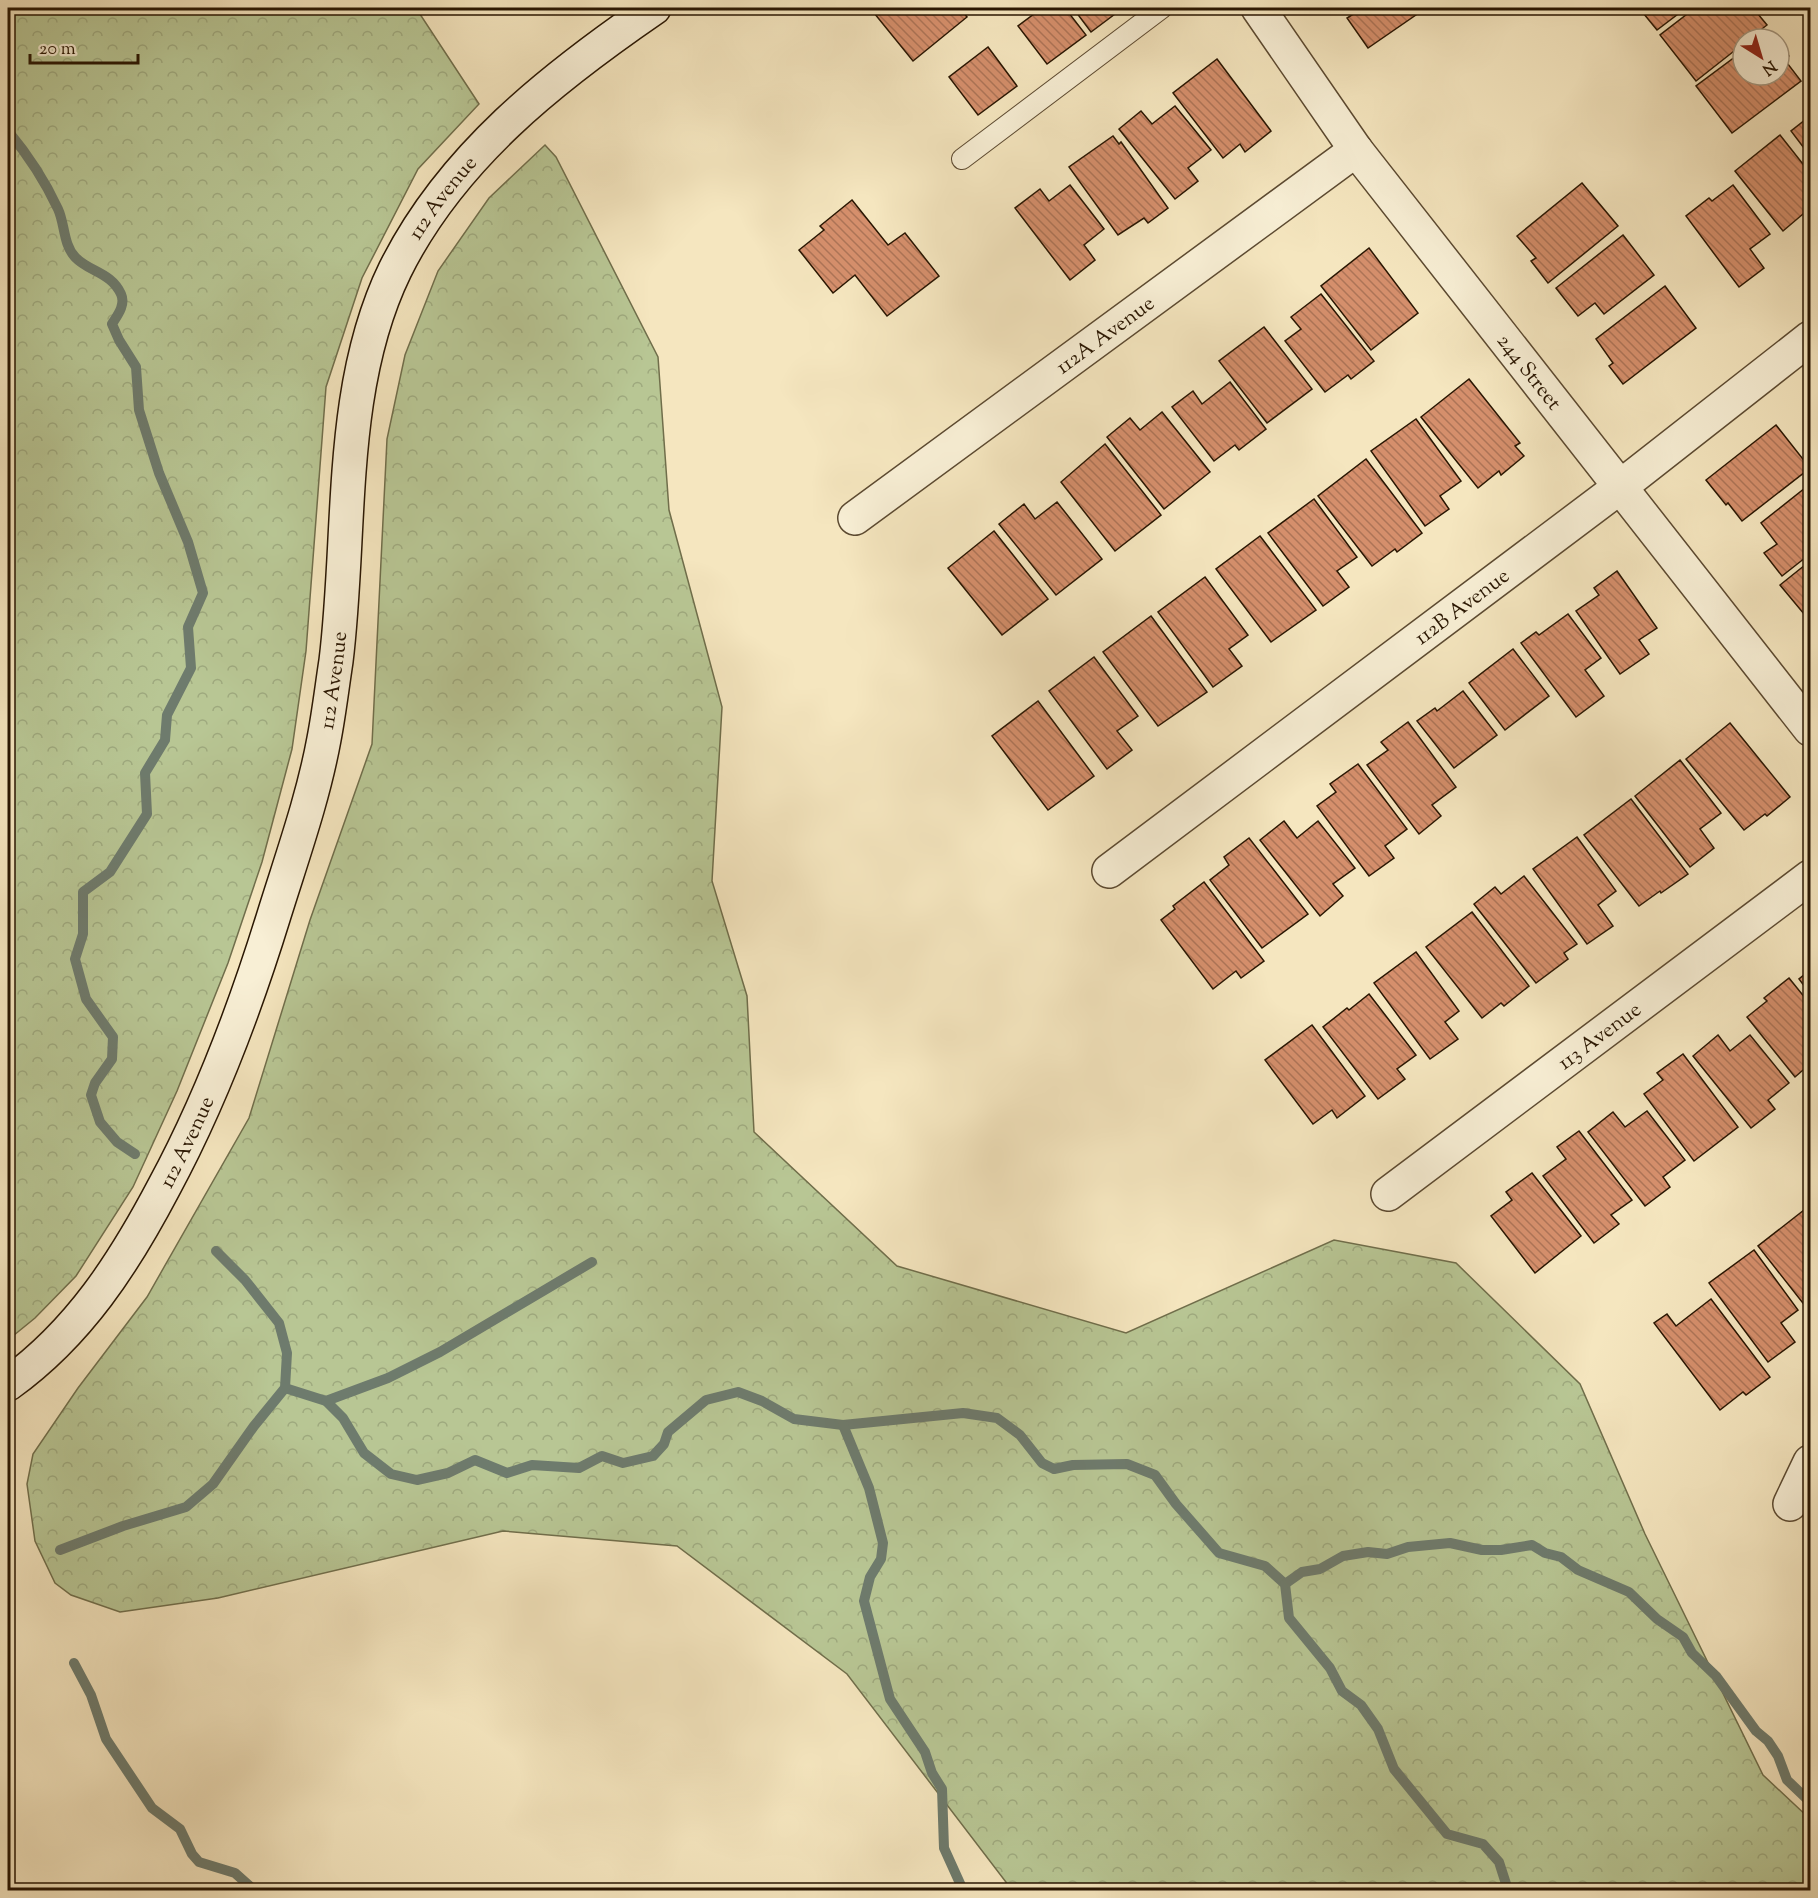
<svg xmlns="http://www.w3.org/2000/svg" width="1818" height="1898" font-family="'Sorts Mill Goudy',serif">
<defs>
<pattern id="forest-crowns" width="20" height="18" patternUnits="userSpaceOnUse" patternTransform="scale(1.5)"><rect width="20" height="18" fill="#b8c694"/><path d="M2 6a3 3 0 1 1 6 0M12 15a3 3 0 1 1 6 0" fill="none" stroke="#9ea97e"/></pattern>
<pattern id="building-back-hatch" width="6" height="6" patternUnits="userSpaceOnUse" patternTransform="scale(1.5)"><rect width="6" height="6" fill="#d58f6c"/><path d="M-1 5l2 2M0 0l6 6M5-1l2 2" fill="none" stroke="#ad7457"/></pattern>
</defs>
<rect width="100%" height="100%" fill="#f5e6bf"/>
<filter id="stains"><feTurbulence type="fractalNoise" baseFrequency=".00333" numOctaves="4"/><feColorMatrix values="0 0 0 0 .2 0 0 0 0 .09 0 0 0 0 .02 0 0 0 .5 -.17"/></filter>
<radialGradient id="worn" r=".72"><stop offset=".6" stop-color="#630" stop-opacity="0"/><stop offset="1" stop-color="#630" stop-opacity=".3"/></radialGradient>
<g fill="url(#forest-crowns)" stroke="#706e4b" stroke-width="1.5">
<path d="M8,8h408l63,96 -61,65 -56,109 -36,109 -20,264 -14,98 -30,113 -34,101 -51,128 -44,96 -57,89 -41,42 -27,22z"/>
<path d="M545,145l11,12 102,200 11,153 53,197 -10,174 35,115 7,136 143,134 229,67 208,-93 122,23 124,121 65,150 118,241 47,44v71h-798l-165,-216 -170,-128 -174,-15 -285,67 -98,14 -49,-17 -16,-12 -20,-42 -8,-57 6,-30 45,-66 69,-91 102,-179 61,-198 62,-176 15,-305 18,-84 33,-84 51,-73z"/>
</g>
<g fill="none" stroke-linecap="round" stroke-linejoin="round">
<g stroke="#6e7b6d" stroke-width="10">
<path d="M8,131c20,24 37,50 50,78 7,15 5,35 17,48 14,15 36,15 46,37 5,11 -4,22 -9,30l7,16 17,27 3,43 20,63 29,69 15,51 -15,34 3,41 -24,47 -2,25 -20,33 2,41 -37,58 -27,20v42l-8,25 11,40 27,38 -1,22 -17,24 -4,12 9,27 17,20 18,12"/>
<path d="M285,1388l41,13 17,17 21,35 27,21 26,6 31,-7 27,-13 32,13 25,-8 47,3 23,-12 21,7 30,-7 11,-12 4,-12 38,-32 32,-8 24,9 32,18 49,6 120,-12 34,5 23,17 22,28 12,6 19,-4 54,-1 28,11 21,29 43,49 46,13 20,18 4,34 41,50 12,23 19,14 17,24 16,40 53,65 36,10 16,18 9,28"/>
<path d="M326,1401l62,-23 52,-26 152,-90"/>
<path d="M843,1425l26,63 14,55 -2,16 -11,18 -6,24 26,98 35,53 7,21 10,16 2,59 19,42"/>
<path d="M60,1550l63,-24 63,-19 27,-23 41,-58 31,-38 2,-35 -8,-30 -34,-43 -29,-29"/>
<path d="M1285,1584l17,-12 18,-3 23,-13 25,-4 19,2 21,-7 42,-4 32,7h19l31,-5 13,8 16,4 17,13 51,22 28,27 26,18 9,16 24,23 40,55 12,10 10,15 9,24 23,22"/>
<path d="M74,1663l17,32 15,44 46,69 28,21 12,25 7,8 36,11 19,17"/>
</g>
</g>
<g fill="url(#building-back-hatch)" stroke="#291602" stroke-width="1.5">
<path d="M870,8h90l7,9 -54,44z"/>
<path d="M1042,8h23l21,27 -39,29 -29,-38z"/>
<path d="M1073,8h50l-32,24z"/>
<path d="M1363,8h63l-58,40 -21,-30z"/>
<path d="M1639,8h47l-29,22z"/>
<path d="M1695,8h58l14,17 -18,14h-6v5l-47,37 -36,-46z"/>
<path d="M1770,31l7,8h-18z"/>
<path d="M1779,42l10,14 -5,3 17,22 -69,52 -36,-47 47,-35v24h36z"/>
<path d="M988,47l29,39 -39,29 -29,-38z"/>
<path d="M1217,59l54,72 -26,21 -5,-8 -17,14 -50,-65z"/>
<path d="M1175,106l36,44 -23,18 10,13 -23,18 -56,-70 22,-18 11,13z"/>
<path d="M1810,116v40l-19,-25z"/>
<path d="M1780,135l30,38v50l-7,-9 -20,17 -48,-60z"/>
<path d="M1113,136l6,8 2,-2 47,66 -20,15 -4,-5 -26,17 -49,-68z"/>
<path d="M1582,183l36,43 -70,57 -17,-22 5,-3 -19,-22z"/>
<path d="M1070,185l34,44 -20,16 11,15 -25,20 -55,-72 25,-19 9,12z"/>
<path d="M1733,185l37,49 -20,15 14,19 -25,19 -53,-71 23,-18 3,3z"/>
<path d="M852,200l36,45 17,-12 34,43 -52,40 -32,-41 -22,18 -34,-43 25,-20 -4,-4z"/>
<path d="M1623,235l31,40 -50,39 -9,-11 -17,13 -22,-28z"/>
<path d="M1369,248l49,65 -47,37 -50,-64z"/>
<path d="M1665,286l31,42 -73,56 -14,-18 4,-3 -17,-24z"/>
<path d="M1321,294l53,67 -23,18 -3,-4 -23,17 -40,-51 16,-12 -10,-12z"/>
<path d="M1264,327l48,62 -45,34 -48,-62z"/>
<path d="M1469,379l51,64 -5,3 9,10 -23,19 -2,-4 -21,17 -57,-71z"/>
<path d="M1230,382l36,47 -27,21 -4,-5 -21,16 -42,-54 21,-16 9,13z"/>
<path d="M1162,412l48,60 -46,37 -57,-72 23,-19 10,12z"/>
<path d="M1416,419l45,62 -21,15 9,13 -24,17 -54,-75z"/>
<path d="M1776,425l34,43 -68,53 -14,-18 -2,2 -20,-25z"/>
<path d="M1105,444l56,71 -46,36 -54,-69z"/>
<path d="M1366,459l56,74 -25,19 -2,-3 -23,17 -54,-70z"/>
<path d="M1810,484v70l-28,22 -18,-23 13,-9 -16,-21z"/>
<path d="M1314,499l43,58 -20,14 12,16 -26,19 -55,-73z"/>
<path d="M1057,502l45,57 -46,36 -57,-71 25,-20 11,15z"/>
<path d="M994,531l54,68 -46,36 -54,-67z"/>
<path d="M1260,536l56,74 -45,32 -55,-73z"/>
<path d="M1810,561v53l-2,-4 -4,4 -24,-29z"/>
<path d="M1617,571l40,57 -18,12 10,14 -29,20 -44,-63 23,-16 -5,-7z"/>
<path d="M1205,577l43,58 -19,14 13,17 -29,21 -55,-75z"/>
<path d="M1568,614l33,44 -16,12 19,26 -28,21 -55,-74 15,-11 3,3z"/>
<path d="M1151,616l56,76 -49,34 -55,-74z"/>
<path d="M1513,649l36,47 -44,34 -36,-47z"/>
<path d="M1094,657l44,59 -21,15 15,19 -25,19 -58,-78z"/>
<path d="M1463,691l34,44 -43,33 -37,-47 18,-13 2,3z"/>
<path d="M1038,701l56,75 -46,34 -56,-74z"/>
<path d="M1408,722l48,65 -24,18 9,11 -22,18 -52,-69 21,-15 -7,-8z"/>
<path d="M1730,723l60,74 -23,19 -2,-2 -21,16 -58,-71z"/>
<path d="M1680,760l41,53 -21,16 14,19 -24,19 -55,-71z"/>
<path d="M1358,764l49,65 -22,17 9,12 -25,18 -52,-70 19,-14 -6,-8z"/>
<path d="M1631,799l57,75 -27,19 -1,-2 -21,15 -55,-71z"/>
<path d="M1284,821l13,17 21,-17 37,47 -22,16 10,12 -23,20 -60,-76z"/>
<path d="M1577,837l39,54 -18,14 15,21 -26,18 -54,-75z"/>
<path d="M1249,838l59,76 -46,34 -52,-68 19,-15 -5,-8z"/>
<path d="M1524,876l53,68 -13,9 4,6 -32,24 -62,-79 21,-17 6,7z"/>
<path d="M1204,882l60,79 -23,17 -5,-7 -23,18 -52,-69 14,-11 -2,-3z"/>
<path d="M1472,912l57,74 -25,20 -3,-3 -19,15 -56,-71z"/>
<path d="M1416,952l43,59 -14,11 13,17 -28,20 -56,-76z"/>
<path d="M1810,970v24l-11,-15z"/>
<path d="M1789,978l21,26v60l-15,13 -48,-60 20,-16 -3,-3z"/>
<path d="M1369,994l47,61 -19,14 8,10 -27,20 -55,-72 24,-19 2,2z"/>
<path d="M1312,1025l53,71 -28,22 -5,-8 -19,14 -48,-64z"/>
<path d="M1718,1035l12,16 20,-16 39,48 -21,17 7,9 -24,19 -58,-72z"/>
<path d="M1683,1054l55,73 -44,34 -50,-67 19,-14 -6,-7z"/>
<path d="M1647,1111l38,49 -22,17 7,10 -25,19 -57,-74 25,-20 12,15z"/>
<path d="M1579,1131l53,69 -21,15 8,9 -25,19 -51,-67 23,-17 -9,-12z"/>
<path d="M1532,1173l49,63 -46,37 -44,-57 21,-16 -6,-8z"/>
<path d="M1804,1210l6,8v94l-52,-66z"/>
<path d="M1754,1250l44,60 -17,13 14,19 -27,20 -59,-79z"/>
<path d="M1711,1299l59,78 -24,18 -3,-3 -23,18 -66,-87 13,-9 9,12z"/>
</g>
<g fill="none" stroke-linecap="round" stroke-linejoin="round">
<defs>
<path id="lane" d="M962,159l200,-151"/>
<g id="street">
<path id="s1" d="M1258,8l98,142 454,579"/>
<path id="s2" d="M855,518l501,-368"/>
<path id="s3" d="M1109,871l511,-384 190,-149"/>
<path id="s4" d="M1388,1194l422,-317"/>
<path d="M1790,1504l20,-42"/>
</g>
<g id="secondary">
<path id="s5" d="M8,1384c71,-51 116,-121 156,-197 47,-87 81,-178 110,-272 18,-58 39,-116 50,-176 5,-26 8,-52 12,-78 16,-128 1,-272 59,-391 56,-113 157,-192 259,-262"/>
</g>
</defs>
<use href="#lane" stroke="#5c4a31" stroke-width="22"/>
<use href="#street" stroke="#5c4a31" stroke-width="36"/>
<use href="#secondary" stroke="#291602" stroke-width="36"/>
<use href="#lane" stroke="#f8efd5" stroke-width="20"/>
<use href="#street" stroke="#f8efd5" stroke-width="33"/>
<use href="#secondary" stroke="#f8efd5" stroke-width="33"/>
</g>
<g text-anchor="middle" stroke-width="5" stroke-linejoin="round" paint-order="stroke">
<g font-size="21" fill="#291602" stroke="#f8efd5">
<text dy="7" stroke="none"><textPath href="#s5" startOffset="1294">112 Avenue</textPath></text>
<text dy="7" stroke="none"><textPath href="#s2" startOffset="310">112A Avenue</textPath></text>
<text dy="7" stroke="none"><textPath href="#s1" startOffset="454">244 Street</textPath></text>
<text dy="7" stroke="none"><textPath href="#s3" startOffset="441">112B Avenue</textPath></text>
<text dy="7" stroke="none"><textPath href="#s5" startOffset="790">112 Avenue</textPath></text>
<text dy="7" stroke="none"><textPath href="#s4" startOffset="264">113 Avenue</textPath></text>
<text dy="7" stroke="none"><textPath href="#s5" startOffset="304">112 Avenue</textPath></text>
</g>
</g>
<rect width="1818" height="1898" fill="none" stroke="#f5e6bf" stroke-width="30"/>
<rect x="9" y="9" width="1800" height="1880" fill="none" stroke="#291602" stroke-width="3"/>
<rect x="15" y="15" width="1788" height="1868" fill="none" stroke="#291602" stroke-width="1.5"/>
<g transform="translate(1761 57) rotate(143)"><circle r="28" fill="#f8efd5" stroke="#a59881" stroke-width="1.5"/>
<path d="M0-4.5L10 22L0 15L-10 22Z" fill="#8f2418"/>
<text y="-9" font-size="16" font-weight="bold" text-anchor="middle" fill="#291602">N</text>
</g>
<path d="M30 54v9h108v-9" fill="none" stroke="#291602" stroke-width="3"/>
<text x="39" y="54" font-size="18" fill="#291602" stroke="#f8efd5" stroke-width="4.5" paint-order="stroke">20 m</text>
<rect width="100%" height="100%" filter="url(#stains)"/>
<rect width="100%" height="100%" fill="url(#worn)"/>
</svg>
